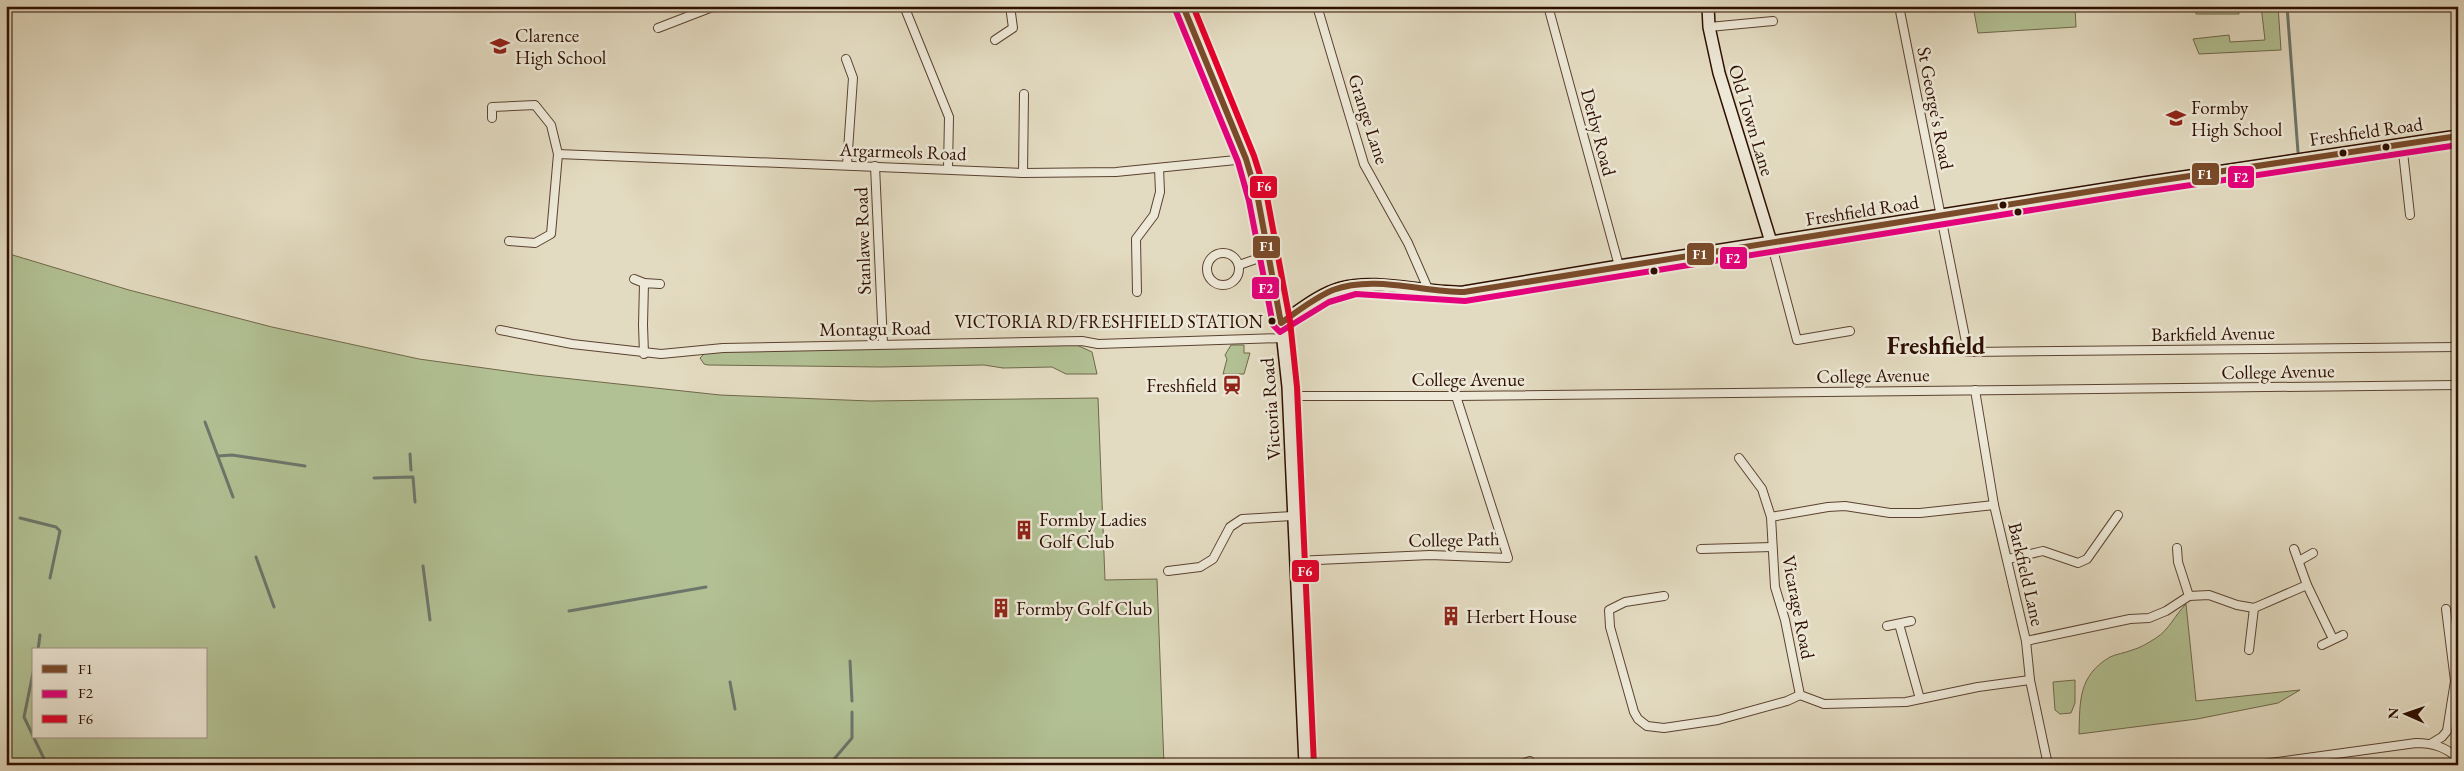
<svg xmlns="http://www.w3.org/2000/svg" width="2464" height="771" font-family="'EB Garamond',serif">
<rect width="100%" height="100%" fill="#e3dbc1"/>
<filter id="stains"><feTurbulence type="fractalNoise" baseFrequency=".004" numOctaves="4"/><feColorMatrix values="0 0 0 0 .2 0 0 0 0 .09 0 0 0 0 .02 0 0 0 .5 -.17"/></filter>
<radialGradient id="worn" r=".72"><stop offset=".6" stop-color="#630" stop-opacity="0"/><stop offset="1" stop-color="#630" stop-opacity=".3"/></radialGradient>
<g fill="#b2c194" stroke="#70684a" fill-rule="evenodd">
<path d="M1973,6h102l1,21 -98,6z"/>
<path d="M2195,6h43l1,8h-43z"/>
<path d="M2261,6h17l3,44 -82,4 -6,-15 36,-4 1,7 35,-2z"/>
<path d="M6,253l123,37 143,37 147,32 116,16 185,20 150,6 228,-3 7,182 52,-1 7,186h-1158zM34,650h172v87h-172z"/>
<path d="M1068,341l24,11 5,22h-31l-14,-7 -49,1 -19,-3 -102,2 -174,-2 -4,-1 -4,-6 6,-6 16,-2z"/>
<path d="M1231,345h13v8h6l-6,21h-21l4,-15 -2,-4z"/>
<path d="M2186,604l10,97 104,-11 -22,13 -81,16 -118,15c1,-33 -1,-58 31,-77 6,-3 15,-4 22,-7 8,-2 16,-7 24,-12 13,-8 19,-23 30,-34z"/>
<path d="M2075,680v23l-4,10 -11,1 -5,-4 -2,-28z"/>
</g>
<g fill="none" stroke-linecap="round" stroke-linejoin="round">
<g stroke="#6c766b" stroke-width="3">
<path d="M2287,6l11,146"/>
<path d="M205,422l28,75"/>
<path d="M410,454l1,16"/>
<path d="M218,456l14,-1 73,11"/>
<path d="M374,478l39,-1 2,25"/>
<path d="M20,518l36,9 4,4 -10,47"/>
<path d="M256,557l18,50"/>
<path d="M423,566l7,54"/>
<path d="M569,611l137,-24"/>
<path d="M38,650l2,-15"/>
<path d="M850,661l2,40"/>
<path d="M34,668l-10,49 23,48"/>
<path d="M730,682l5,27"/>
<path d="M744,765v-1"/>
<path d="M829,765l23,-27v-26"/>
</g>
<defs>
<g id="street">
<path d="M904,6l45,111 -1,51"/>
<path d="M1317,6l47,158 44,79 21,48"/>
<path d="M1548,6l71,260"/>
<path d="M1899,6l69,346 490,-5"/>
<path d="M1709,27l64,-6"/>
<path d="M658,28l57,-22"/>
<path d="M995,40l18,-12 -3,-22"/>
<path d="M846,59l7,19 -6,87"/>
<path d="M492,118v-11l43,-2 16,20 7,29 -7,80 -16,9 -26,-2"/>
<path d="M2402,143l8,72"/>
<path d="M558,154l465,19 93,-1 130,-13"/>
<path d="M875,166l8,178"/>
<path d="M1023,173l1,-79"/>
<path d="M1771,242l26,98 53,-9"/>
<circle cx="1223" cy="269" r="16"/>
<path d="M1239,265l29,-10"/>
<path d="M634,279l10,4"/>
<path d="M1137,292l-1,-53 18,-24 6,-23 -1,-24"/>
<path d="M500,330l72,14 89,10 62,-6 359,-7 16,3 185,-6"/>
<path d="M644,354l-1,-29 1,-42 16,1"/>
<path d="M1975,390l19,115 32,136 4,39 18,85"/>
<path d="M1288,396h168l1002,-11"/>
<path d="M1739,458l23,31 9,28"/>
<path d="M1994,505l-74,8h-30l-45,-7 -17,1 -57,10 4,70 10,33 15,75 24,9 82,-2 72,-15 52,-7"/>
<path d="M2177,548l1,14 11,34"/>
<path d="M1701,549l71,-2"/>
<path d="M2294,549l13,36 26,54"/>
<path d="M2008,559l35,-8 35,12 9,-4 31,-44"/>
<path d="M1295,561l135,-6 78,3 -52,-162"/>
<path d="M2299,561l14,-8"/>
<path d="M1168,571l32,-4 13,-8 17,-32 12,-8 51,-3"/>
<path d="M1664,596l-39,6 -16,8 1,17 24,85 4,7 9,7 17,2 54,-8 69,-19 13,-6"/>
<path d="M1899,624l21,75"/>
<path d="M1887,626l24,-5"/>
<path d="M2026,641l104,-22 19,-1 17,-7 23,-15 20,-1 28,10 17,3 53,-23"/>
<path d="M2322,645l21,-10"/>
<path d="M2249,650l5,-42"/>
<path d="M2432,743l10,-6 5,-6 8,-50 -9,-72"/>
<path d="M1519,765l11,-4"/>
<path d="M2256,765l160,-22c17,0 29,4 42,15"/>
</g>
<g id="secondary">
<path d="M1183,6l63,153 12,40 23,124 7,64 17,378"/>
<path d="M1708,6l1,21 10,46 52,169"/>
<path d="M1281,323c19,-13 38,-29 60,-35 36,-10 86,6 123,4l155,-26 524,-83 315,-47"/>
</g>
</defs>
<use href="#street" stroke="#5b4230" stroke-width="10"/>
<use href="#secondary" stroke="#2e0f00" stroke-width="14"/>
<use href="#street" stroke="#ede8d7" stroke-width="8"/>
<use href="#secondary" stroke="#ede8d7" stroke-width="11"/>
<defs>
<path id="bus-1" d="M1183,6l63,153 12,40 23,124c17,-12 33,-25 52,-33 41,-15 89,2 131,2l679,-109 315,-47"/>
<path id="bus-2" d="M1175,9l63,153 11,39 24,124 7,7 49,-30 27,-8 109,7 679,-109 314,-47"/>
<path id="bus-3" d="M1193,6l61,150 13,41 23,124 7,66 17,378"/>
</defs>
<use href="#bus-1" stroke="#ede8d7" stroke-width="10"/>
<use href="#bus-2" stroke="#ede8d7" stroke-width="10"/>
<use href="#bus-3" stroke="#ede8d7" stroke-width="10"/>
<use href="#bus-1" stroke="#7a4b2a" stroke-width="6"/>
<use href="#bus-2" stroke="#e5007d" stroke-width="6"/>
<use href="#bus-3" stroke="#e4002b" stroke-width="6"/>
</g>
<defs>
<symbol id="school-bare" viewBox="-9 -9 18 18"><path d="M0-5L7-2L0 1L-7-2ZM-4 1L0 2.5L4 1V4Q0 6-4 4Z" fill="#8f2418" stroke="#ede8d7" stroke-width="2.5" paint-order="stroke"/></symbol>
<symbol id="station-bare" viewBox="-9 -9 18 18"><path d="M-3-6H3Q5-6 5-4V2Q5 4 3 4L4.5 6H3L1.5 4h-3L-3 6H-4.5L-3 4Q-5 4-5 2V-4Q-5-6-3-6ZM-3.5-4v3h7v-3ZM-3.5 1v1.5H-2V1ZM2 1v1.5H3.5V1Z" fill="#8f2418" stroke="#ede8d7" stroke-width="2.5" paint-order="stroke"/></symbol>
<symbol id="building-bare" viewBox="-9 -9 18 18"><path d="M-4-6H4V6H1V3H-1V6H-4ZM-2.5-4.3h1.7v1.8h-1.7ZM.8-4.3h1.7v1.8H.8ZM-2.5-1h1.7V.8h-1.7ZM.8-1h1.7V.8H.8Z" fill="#8f2418" stroke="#ede8d7" stroke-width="2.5" paint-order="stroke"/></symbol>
</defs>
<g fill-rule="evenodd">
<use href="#school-bare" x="486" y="32" width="28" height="28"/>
<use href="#school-bare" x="2162" y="104" width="28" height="28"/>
<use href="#station-bare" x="1218" y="371" width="28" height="28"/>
<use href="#building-bare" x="1010" y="516" width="28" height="28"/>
<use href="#building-bare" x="987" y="594" width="28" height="28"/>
<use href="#building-bare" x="1437" y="602" width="28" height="28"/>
</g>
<g fill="#2e0f00" stroke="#ede8d7" stroke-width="2">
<circle cx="2386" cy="147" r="4.5"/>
<circle cx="2343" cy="153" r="4.5"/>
<circle cx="2003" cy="205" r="4.5"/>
<circle cx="2018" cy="212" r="4.5"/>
<circle cx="1654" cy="271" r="4.5"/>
<circle cx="1272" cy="321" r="4.5"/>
</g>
<g text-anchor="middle" stroke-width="5" stroke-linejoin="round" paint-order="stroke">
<g font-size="18" fill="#2e0f00" stroke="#ede8d7" text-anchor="end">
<text x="1263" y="328">VICTORIA RD/FRESHFIELD STATION</text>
</g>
<g font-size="19" fill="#2e0f00" stroke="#ede8d7" text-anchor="start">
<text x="515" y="42">Clarence<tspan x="515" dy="22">High School</tspan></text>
<text x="2191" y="114">Formby<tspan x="2191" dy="22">High School</tspan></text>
<text x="1217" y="392" text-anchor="end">Freshfield</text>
<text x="1039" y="526">Formby Ladies<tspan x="1039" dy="22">Golf Club</tspan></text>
<text x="1016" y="615">Formby Golf Club</text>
<text x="1466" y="623">Herbert House</text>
</g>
<g font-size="19" fill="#2e0f00" stroke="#ede8d7">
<text transform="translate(1936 108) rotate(79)" y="7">St George's Road</text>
<text transform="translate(1369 119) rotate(72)" y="7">Grange Lane</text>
<text transform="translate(1752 120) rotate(73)" y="7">Old Town Lane</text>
<text transform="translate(2366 131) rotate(-8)" y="7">Freshfield Road</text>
<text transform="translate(1599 132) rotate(75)" y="7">Derby Road</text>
<text transform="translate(903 151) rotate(2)" y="7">Argarmeols Road</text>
<text transform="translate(1862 210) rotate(-9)" y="7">Freshfield Road</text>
<text transform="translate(862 241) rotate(-92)" y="7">Stanlawe Road</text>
<text transform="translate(875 328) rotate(-1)" y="7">Montagu Road</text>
<text transform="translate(2213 333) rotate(-1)" y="7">Barkfield Avenue</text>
<text transform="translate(2278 371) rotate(-1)" y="7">College Avenue</text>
<text transform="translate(1873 375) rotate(-1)" y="7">College Avenue</text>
<text x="1468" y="386">College Avenue</text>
<text transform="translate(1270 409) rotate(-94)" y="7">Victoria Road</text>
<text transform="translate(1454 539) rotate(-1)" y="7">College Path</text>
<text transform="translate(2027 574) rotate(77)" y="7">Barkfield Lane</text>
<text transform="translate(1799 607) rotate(79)" y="7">Vicarage Road</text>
</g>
<g font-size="24" font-weight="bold" fill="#2e0f00" stroke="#ede8d7">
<text x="1936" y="354">Freshfield</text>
</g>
</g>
<g stroke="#ede8d7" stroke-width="2">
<rect x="2191" y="162" width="29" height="24" rx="5" fill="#7a4b2a"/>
<rect x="2227" y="165" width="28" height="24" rx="5" fill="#e5007d"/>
<rect x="1249" y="175" width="29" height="24" rx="5" fill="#e4002b"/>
<rect x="1252" y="235" width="29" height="24" rx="5" fill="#7a4b2a"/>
<rect x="1686" y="242" width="29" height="24" rx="5" fill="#7a4b2a"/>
<rect x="1719" y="246" width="29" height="24" rx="5" fill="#e5007d"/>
<rect x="1251" y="276" width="29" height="24" rx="5" fill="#e5007d"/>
<rect x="1291" y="559" width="29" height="24" rx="5" fill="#e4002b"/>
</g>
<g font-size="14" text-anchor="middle" font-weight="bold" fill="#fff">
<text x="2205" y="179">F1</text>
<text x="2241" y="182">F2</text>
<text x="1264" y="191">F6</text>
<text x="1267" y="251">F1</text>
<text x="1700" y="259">F1</text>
<text x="1733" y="263">F2</text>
<text x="1266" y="293">F2</text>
<text x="1305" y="576">F6</text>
</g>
<rect width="2464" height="771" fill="none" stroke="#e3dbc1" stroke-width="25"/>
<rect x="8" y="8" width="2449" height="756" fill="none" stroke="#2e0f00" stroke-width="2.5"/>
<rect x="12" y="12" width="2439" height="746" fill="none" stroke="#2e0f00"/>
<rect x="32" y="648" width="175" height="90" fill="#ede8d7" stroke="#a19181"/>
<rect x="42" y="665" width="25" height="8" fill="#7a4b2a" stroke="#a19181"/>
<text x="78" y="674" font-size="15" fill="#2e0f00">F1</text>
<rect x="42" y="690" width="25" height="8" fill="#e5007d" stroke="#a19181"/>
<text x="78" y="698" font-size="15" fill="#2e0f00">F2</text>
<rect x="42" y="715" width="25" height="8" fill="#e4002b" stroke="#a19181"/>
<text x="78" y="724" font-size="15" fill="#2e0f00">F6</text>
<g transform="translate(2406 714) rotate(272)" stroke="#ede8d7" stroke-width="4" paint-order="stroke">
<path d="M0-4L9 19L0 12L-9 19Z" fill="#2e0f00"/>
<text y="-8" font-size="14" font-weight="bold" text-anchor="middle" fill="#2e0f00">N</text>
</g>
<rect width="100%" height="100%" filter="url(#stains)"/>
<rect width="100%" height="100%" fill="url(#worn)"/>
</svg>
